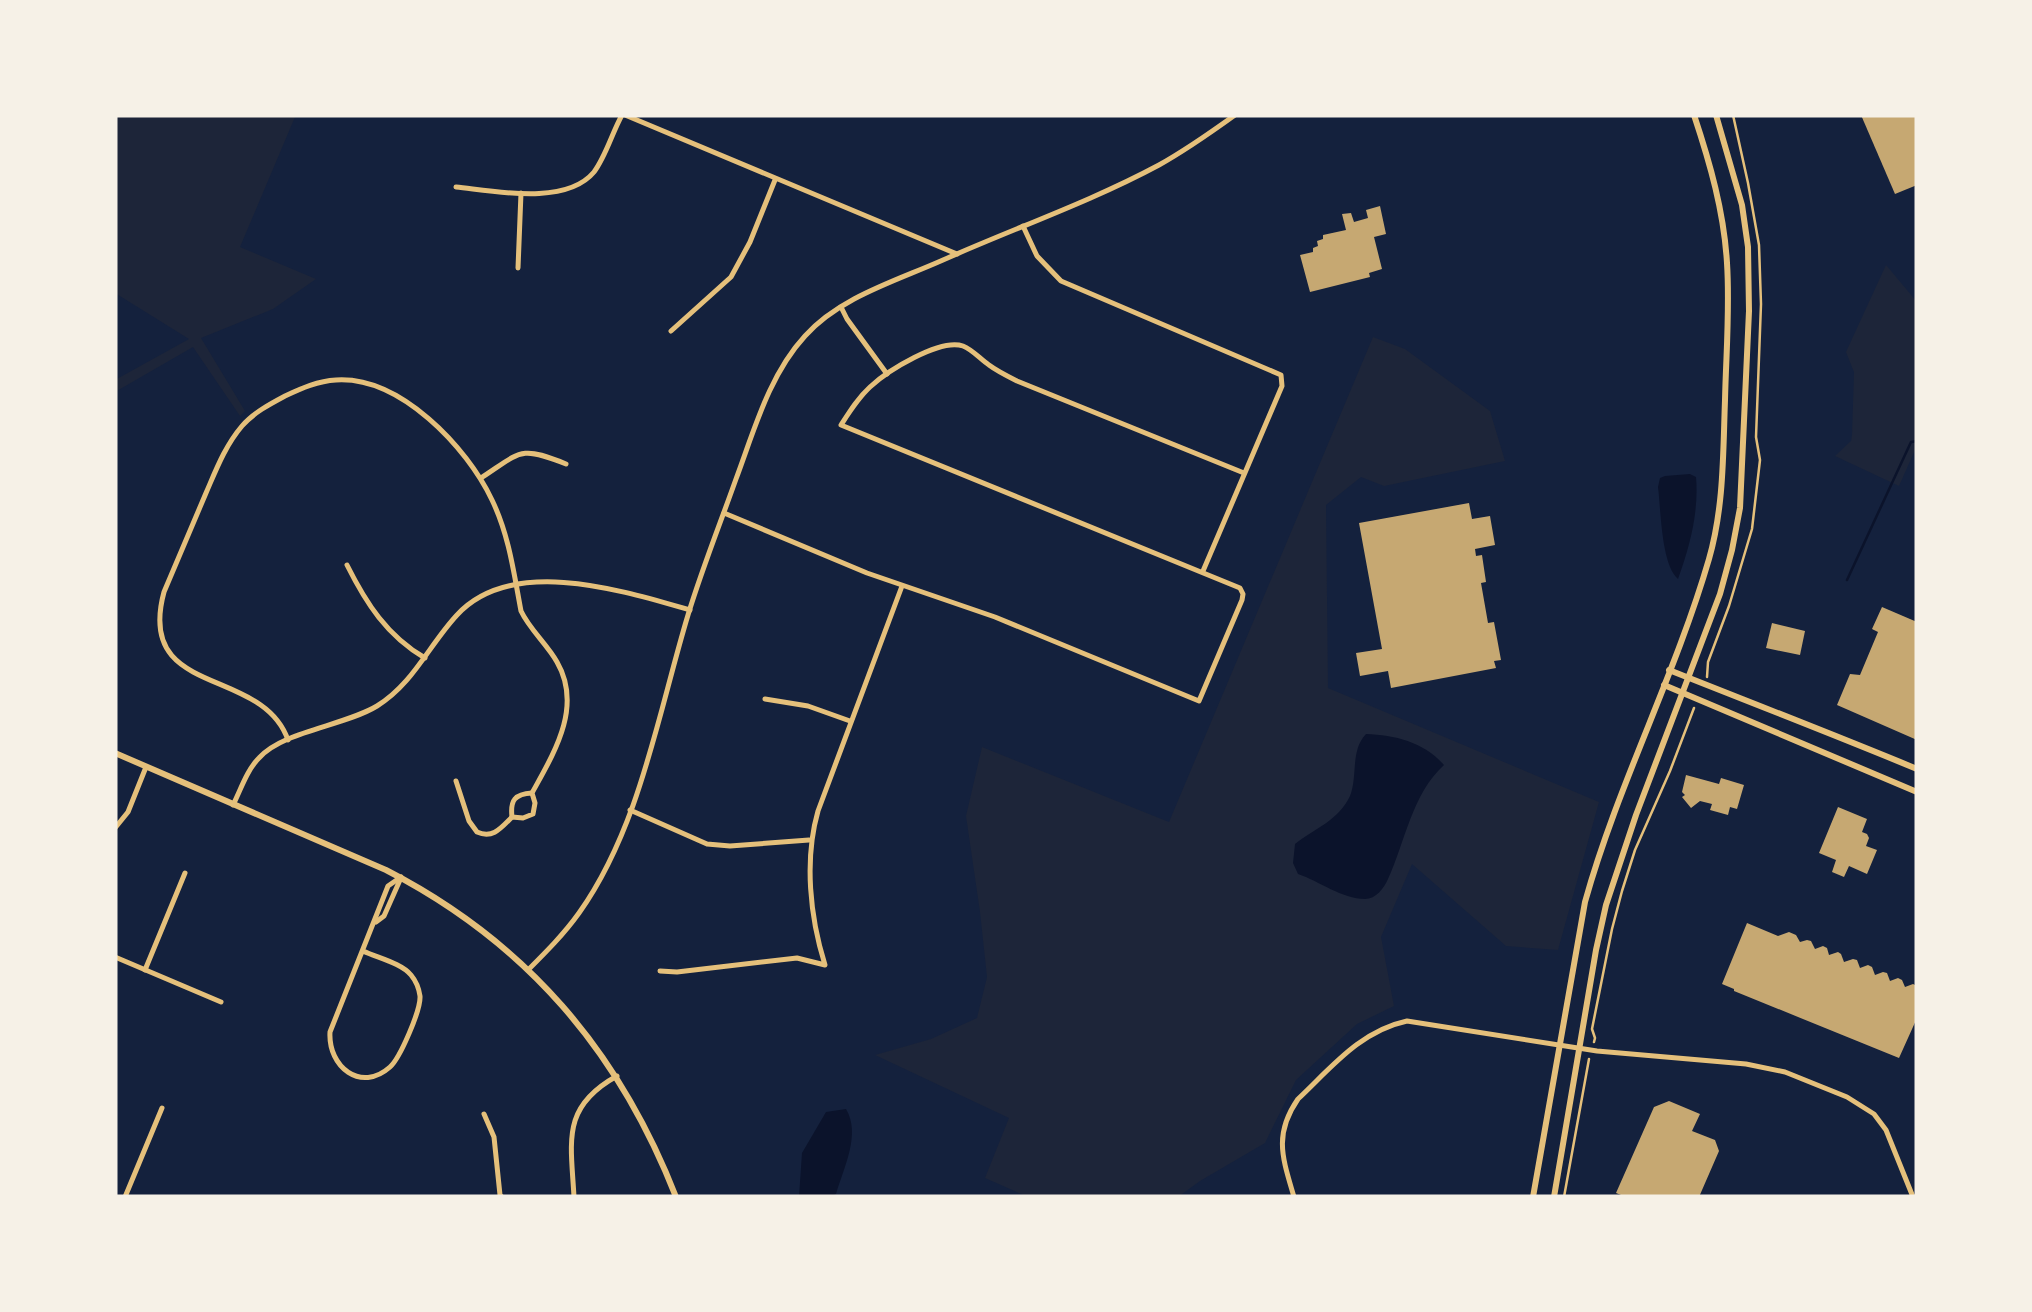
<svg xmlns="http://www.w3.org/2000/svg" width="2032" height="1312" font-family="Raleway,sans-serif">
<rect width="100%" height="100%" fill="#14213d"/>
<g fill="#1d2539">
<path d="M115,115l180,2 -55,130 76,32 -43,30 -72,29 44,73 -5,5 -47,-69 -78,45v-12l74,-41 -74,-46z"/>
<path d="M1886,265l31,37v148h-2l-16,36 -64,-30 16,-15 1,-6 2,-63 -8,-20z"/>
<path d="M1373,337l32,12 85,62 15,50 -121,25 -23,-9 -35,28 2,183 271,114 -41,148 -52,-4 -94,-82 -31,73 13,69 -37,18 -61,56 -31,63 -65,38 -22,16h-150l-43,-19 24,-60 -134,-63 56,-16 46,-21 10,-41 -7,-65 -14,-96 16,-69 187,75z"/>
</g>
<g fill="#0b132b">
<path d="M1690,474l6,3c3,34 -6,69 -18,102 -17,-15 -17,-69 -20,-92l2,-9 5,-2z"/>
<path d="M1366,734c29,1 58,8 78,31 -32,29 -39,77 -56,114 -4,9 -12,20 -23,20 -23,0 -46,-18 -67,-25l-5,-11 2,-19c19,-15 44,-24 55,-48 8,-20 0,-45 16,-62z"/>
<path d="M846,1109c15,25 -2,58 -10,85l-6,3h-31l3,-44 24,-41z"/>
</g>
<g fill="none" stroke-linecap="round" stroke-linejoin="round">
<path stroke="#0b132b" stroke-width="2.5" d="M1847,580l64,-138 6,-1"/>
</g>
<g fill="#c6a872">
<path d="M1861,115h56v70l-22,9z"/>
<path d="M1380,206l6,28 -12,3 8,32 -13,4 1,4 -60,15 -10,-37 13,-3v-4l5,-2 -1,-5 6,-2v-4l23,-5 -4,-16 9,-1 3,9 14,-4 -2,-8z"/>
<path d="M1469,503l3,16 18,-3 5,29 -20,4 1,7 6,-1 4,27 -5,1 7,40 6,-1 7,38 -7,1 2,7 -105,20 -3,-17 -28,5 -4,-23 26,-4 -23,-126z"/>
<path d="M1882,607l35,15v118l-80,-35 13,-31 10,1 18,-43 -6,-3z"/>
<path d="M1772,623l33,8 -5,24 -34,-7z"/>
<path d="M1686,775l33,9 2,-6 23,7 -7,24 -7,-2 -2,8 -18,-5 2,-6 -12,-3 -9,7 -9,-11 3,-2 -3,-3z"/>
<path d="M1838,807l29,12 -5,13 5,2 2,4 -3,8 11,4 -10,24 -18,-8 -5,11 -12,-5 4,-12 -17,-7z"/>
<path d="M1747,923l31,13 11,-4 7,3 4,7 7,-2 4,1 4,8 8,-3 4,2 2,7 9,-3 3,2 3,8 9,-3 4,1 3,8 8,-3 4,2 3,8 8,-3 4,1 3,8 8,-3 4,2 3,7 8,-3 4,2v32l-18,40 -165,-67v-2l-12,-5z"/>
<path d="M1669,1101l31,13 -8,17 23,9 4,11 -20,46h-73l-10,-4 38,-86z"/>
</g>
<g fill="none" stroke-linecap="round" stroke-linejoin="round">
<g stroke="#e5c07b" stroke-width="2.5">
<path d="M1707,677l1,-15 21,-56 23,-77 8,-69 -4,-23 5,-133 -2,-59 -11,-62 -15,-68"/>
<path d="M1594,1042l1,-4 -3,-9 20,-100 10,-38 13,-41 35,-79 24,-63"/>
<path d="M1564,1197l25,-138"/>
</g>
<g stroke="#e5c07b" stroke-width="5">
<path d="M625,115l332,139"/>
<path d="M456,187c38,4 110,19 138,-15 12,-16 18,-39 28,-57"/>
<path d="M1023,226l14,30 24,25 220,94 1,11 -79,185"/>
<path d="M518,268l3,-75"/>
<path d="M841,307l6,12 40,55"/>
<path d="M671,331l60,-54 19,-35 25,-62"/>
<path d="M481,478c40,-26 38,-33 85,-14"/>
<path d="M724,513l143,60 128,44 204,84 43,-101 1,-6 -3,-6 -399,-163c9,-14 17,-27 29,-38 17,-16 70,-49 93,-41 10,4 17,13 26,19 8,6 18,11 28,16l227,92"/>
<path d="M347,565c19,38 40,71 78,93"/>
<path d="M765,699l43,7 42,15"/>
<path d="M288,740c-26,-75 -153,-41 -124,-148 14,-33 28,-66 42,-99 10,-23 19,-47 36,-67 11,-13 28,-22 43,-30 17,-8 33,-15 51,-16 64,-4 131,67 156,120 17,35 22,74 29,111 9,19 26,33 36,51 26,45 -3,91 -25,131l3,10 -2,11 -10,4 -11,-1c-11,11 -19,22 -35,15l-8,-11 -13,-40"/>
<path d="M233,805c8,-16 14,-35 26,-47 24,-27 85,-32 118,-52 36,-22 52,-61 80,-91 55,-60 167,-24 233,-5"/>
<path d="M630,810l77,34 23,2 79,-6"/>
<path d="M512,817c-2,-17 3,-23 20,-24"/>
<path d="M115,828l13,-16 18,-45"/>
<path d="M376,922l8,-6 16,-36"/>
<path d="M363,951c15,7 38,12 48,24 5,6 8,14 9,21 1,14 -20,62 -30,71 -29,26 -62,0 -60,-35l58,-146 13,-9"/>
<path d="M115,957l106,45"/>
<path d="M145,970l40,-97"/>
<path d="M660,971l17,1 120,-14 28,7c-15,-48 -21,-105 -7,-154l84,-225"/>
<path d="M484,1114l10,23 6,58 2,2"/>
<path d="M125,1197l37,-89"/>
<path d="M574,1197c-3,-56 -13,-90 43,-121"/>
<path d="M1294,1197c-11,-38 -21,-62 4,-98 33,-31 62,-68 109,-78l190,30 149,13 39,8 62,25 27,17 12,16 27,67"/>
</g>
<path stroke="#e5c07b" stroke-width="5" d="M528,970c18,-18 36,-36 51,-57 61,-86 79,-199 109,-298 14,-46 32,-91 48,-136 18,-48 33,-104 69,-143 35,-39 91,-55 138,-76 72,-32 147,-58 216,-95 27,-15 51,-32 76,-50"/>
<g stroke="#e5c07b" stroke-width="6">
<path d="M1669,670c83,33 166,65 248,99"/>
<path d="M1664,685l253,107"/>
<path d="M115,753l271,117c140,72 233,181 290,327"/>
<path d="M1533,1197l52,-295c33,-118 90,-226 124,-343 15,-52 14,-106 16,-159 1,-45 5,-91 2,-137 -3,-51 -17,-100 -33,-148"/>
<path d="M1554,1197l42,-247 10,-45 30,-90 84,-221 12,-44 8,-42 9,-197 -1,-64 -6,-42 -26,-90"/>
</g>
</g>
<rect width="2032" height="1312" fill="none" stroke="#f6f1e7" stroke-width="235"/>
</svg>
